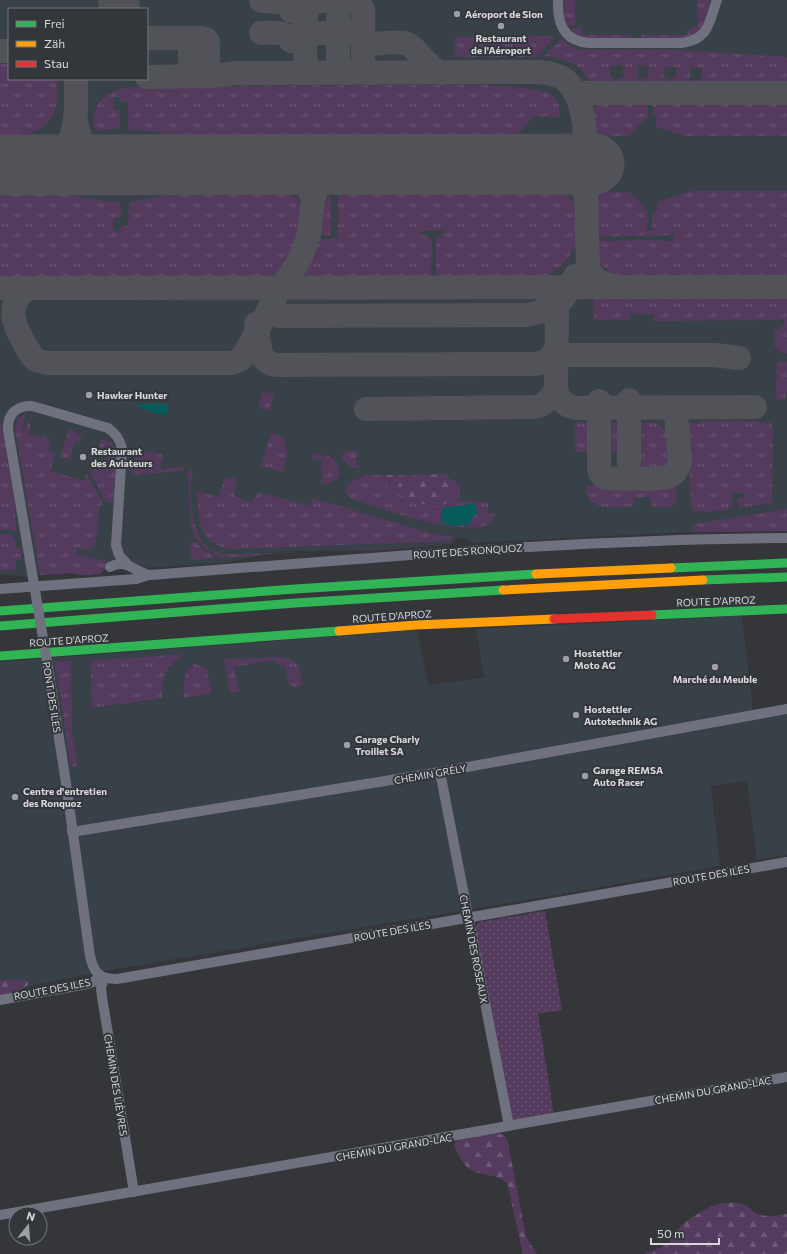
<svg xmlns="http://www.w3.org/2000/svg" width="787" height="1254" font-family="Commissioner,sans-serif">
<defs>
<pattern id="grass-tufts" width="24" height="20" patternUnits="userSpaceOnUse"><rect width="24" height="20" fill="#543b5e"/><path d="M3 7l-1-3M5 7V3M7 7l1-3M15 17l-1-3M17 17v-4M19 17l1-3" fill="none" stroke="#6c5774"/></pattern>
<pattern id="forest-firs" width="22" height="20" patternUnits="userSpaceOnUse"><rect width="22" height="20" fill="#543b5e"/><path d="M5 1l3.5 6h-7zM16 11l3.5 6h-7z" fill="#6c5774"/></pattern>
<pattern id="garden-dots" width="8" height="8" patternUnits="userSpaceOnUse"><rect width="8" height="8" fill="#543b5e"/><path d="M2 2h.1M6 6h.1" fill="none" stroke="#6c5774" stroke-width="1.8" stroke-linecap="round"/></pattern>
</defs>
<rect width="100%" height="100%" fill="#343639"/>
<g fill="#384048" fill-rule="evenodd">
<path d="M0,0h787v531l-101,1 -214,11 -4,-4 -11,-1 -5,6 -88,5 -90,3 -48,11 -154,9 -46,5 -26,-3zM9,9h138v70h-138z"/>
<path d="M742,616l11,95 34,-7v151l-30,5 -10,-79 -36,5 9,80 -199,35 -417,70 -104,21v-330l417,-32 11,55 56,-7 -8,-49z"/>
</g>
<g fill="url(#grass-tufts)">
<path d="M565,0h10v25h-8c-4,-9 -5,-16 -2,-25z"/>
<path d="M697,0h11l2,7 -2,12 -9,13 -13,6 -43,1 -2,-4 1,-1v1h45v-5h4v-3h7z"/>
<path d="M570,28h12v7h50l-3,4h-45l-7,-3z"/>
<path d="M555,36l-2,3 -17,18h-81v-20z"/>
<path d="M562,39l14,11h97l114,7v31h-90v-8h5v-12h-12v12h3v8h-22l1,-10h4v-11h-11l-1,11h4v10h-23l-1,-10h4v-12h-10v12h3v10h-24v-10h6v-13l-13,1v12h4v10c-5,0 -14,1 -19,-1 -6,-3 -9,-12 -14,-17 -10,-10 -24,-13 -37,-14z"/>
<path d="M0,64h9v15h47c2,7 2,12 1,19 -2,32 -29,39 -57,39z"/>
<path d="M489,85c13,1 56,3 64,11 6,5 7,13 7,21l-26,-1 -18,20 -334,1 -1,-2 -53,-6v-27h-8l-1,-5h-5l-1,12 7,2v17l-24,3c-4,-7 -3,-14 -1,-21 10,-26 45,-24 67,-24z"/>
<path d="M784,96l3,1v39h-101l-30,-9 1,-11 -4,-1v-18z"/>
<path d="M604,97h44v20l-9,8 -10,11h-35c0,-14 -4,-31 10,-39z"/>
<path d="M691,191h96v89l-159,1 -17,-6 -8,-9 -7,-11 -1,-14 64,-1 14,2v-7l-79,2v-45h35l19,19 -1,20h5l1,-19 4,-1 1,-9z"/>
<path d="M0,192h50l62,10 8,-1 1,16 -8,2 1,12 5,1 1,-5 8,-1 1,-24 55,-10h104c3,3 9,7 12,11 11,18 -3,53 -18,66 -7,6 -14,8 -22,11l-260,1z"/>
<path d="M339,192h223c6,4 12,10 14,17 9,20 -1,46 -18,59 -7,6 -16,10 -25,12l-89,1c-4,-2 -6,-2 -8,-6v-36l2,-4 6,-2v-3l-24,1 1,3 8,3 3,5 -1,31 -1,5 -5,3 -111,-1 -5,-2 -4,-7 -1,-5 11,-26 23,-2v-42z"/>
<path d="M329,196l2,3v36h-15c3,-12 3,-31 13,-39z"/>
<path d="M611,291l176,2v60c-14,1 -12,-12 -12,-22l7,-5h3l-1,-6 -131,1v-7h-23v6h-36c-1,-18 -5,-27 17,-29z"/>
<path d="M777,362h10v31l-2,1 1,5 -12,2 2,-5z"/>
<path d="M263,391l11,4 -5,16 -11,-4z"/>
<path d="M25,414v2l-3,13 3,1 3,-7 3,1 -3,10 14,4 1,-2 8,4 -3,11 8,2 -6,18 34,10 2,-6h1l17,30h-5l-3,38 -7,7 -12,-2 -1,6 33,8 -4,7 -5,5 -21,1 -8,-2 -31,2 -25,-147 3,-9z"/>
<path d="M701,421h58l1,2 12,-1 1,7 -1,73 -2,1 -32,5v-10l7,-1v-4h-14l1,15c-12,3 -27,6 -39,2l-2,-5 -5,-82h15z"/>
<path d="M575,422l81,1c5,3 8,6 11,11 3,5 3,10 3,15 0,13 -1,22 -16,22 -6,0 -8,-1 -12,-5l-2,-14h-65z"/>
<path d="M0,423l2,2 14,86 -1,2 2,20c-5,-5 -10,-4 -17,-3z"/>
<path d="M69,429l8,3 -1,2 4,1 1,-2 1,1 -3,8 -4,-1 -5,18 -9,-2v-2z"/>
<path d="M271,433l9,3 5,4v8l3,5 -6,19 -21,-6z"/>
<path d="M101,439l10,3 3,5 1,13h1l-3,42h-7l-15,-28 1,-5 11,2 5,-16 -10,-3v-2z"/>
<path d="M148,451h5l10,4 -3,13 6,2 1,-2 17,-1v4l-53,4 1,-14 10,-8z"/>
<path d="M355,451h2l-1,14h3v3l-8,-1 -9,-8 2,-7z"/>
<path d="M313,453l13,4 1,-2c7,3 15,14 12,21 -2,5 -10,7 -14,9v-3l-2,3 -2,-1v-3l2,-8 -3,-1 3,-11 -11,-3z"/>
<path d="M192,468v4l1,2c-4,11 -2,22 -1,34 2,22 9,45 35,46 8,1 15,0 22,0l204,-9 -81,5 -62,1 -90,7 -15,-10 -10,-11 -4,-14 -3,-47 2,-6z"/>
<path d="M366,475h20l1,11 2,3 23,10 4,4 44,-14v12l28,1v11h7c-2,7 -6,12 -13,14 -44,3 -88,-15 -130,-28 -6,-4 -7,-8 -5,-15z"/>
<path d="M398,475h16v6l-4,6 -4,2 -4,-3z"/>
<path d="M225,477l7,2 1,-2 4,1 -3,13 1,5 16,7 7,-10h4l48,13 2,-8 121,36 21,3 -4,4 -217,8c-36,-4 -34,-30 -36,-58l22,6z"/>
<path d="M587,485h86c3,3 3,5 4,9 1,16 -14,14 -25,12l-2,-9 -17,1v8c-13,1 -42,6 -46,-12 -1,-3 0,-6 0,-9z"/>
<path d="M787,509v22l-94,1v-6l1,-2z"/>
<path d="M6,534c9,1 10,7 10,15l5,-1 1,12h-6v8l-1,2 -15,1v-36z"/>
<path d="M190,542h6l7,8 13,8 -25,2z"/>
<path d="M183,654c-18,15 -21,20 -21,44l-70,10 -2,-47z"/>
<path d="M281,657c18,2 21,13 20,29l-7,1 -5,-3 -4,-17 -10,-4v-3l-41,7 5,25h-9l-6,-33z"/>
<path d="M55,661h16l1,71 5,33 -2,2 -4,-1 -1,-5z"/>
<path d="M194,664l7,2 6,4 5,23 -28,5c-1,-12 -1,-28 10,-34z"/>
</g>
<g fill="url(#forest-firs)">
<path d="M446,474l4,5 10,5v5l-5,1 -3,10c-3,2 -6,4 -9,5 -15,6 -40,-9 -54,-16l-2,-3 -1,-11h12l4,11 4,3 4,-2 4,-6v-6z"/>
<path d="M19,979l6,1 3,2v3l-4,3 -24,10v-17z"/>
<path d="M496,1133c8,1 10,3 12,10l18,94 11,17h-14l-15,-68c-7,-14 -28,-8 -40,-18 -6,-5 -10,-15 -14,-22l1,-4 3,-3z"/>
<path d="M723,1203c7,0 16,-1 22,2 6,3 9,9 16,10 9,2 18,0 26,-1v40h-143l23,-9 5,-7 3,-6 11,-11 23,-14z"/>
</g>
<path fill="url(#garden-dots)" d="M545,911l17,99 -24,4 16,101 -43,5 -36,-192 4,-6z"/>
<g fill="#055c5a">
<path d="M137,404h31l-1,9 -5,2 -25,-8z"/>
<path d="M475,503l3,10 -4,3 -6,9 -13,1 -13,-3c-2,-4 -1,-10 1,-15 11,-3 22,-2 32,-5z"/>
</g>
<g fill="none" stroke-linecap="round" stroke-linejoin="round">
<g stroke="#525358" stroke-width="24">
<path d="M110,0l1,9"/>
<path d="M127,0l1,9"/>
<path d="M261,1l25,1 2,3 3,6"/>
<path d="M338,17v46l2,6 6,4"/>
<path d="M261,33c12,0 24,-3 30,8l6,-7 4,-1h54l6,5 2,5"/>
<path d="M147,38h54l5,1 2,3v29l-5,5"/>
<path d="M185,38l5,4v29l-1,4 -4,1"/>
<path d="M0,51h9"/>
<path d="M363,52l3,-6 4,-2c9,0 26,-3 35,-1 11,3 22,25 37,30"/>
<path d="M314,73c-3,-2 -5,-2 -7,-6 -3,-6 -3,-52 1,-58 2,-4 5,-6 9,-8h36c6,2 8,4 10,9v53l1,4 6,6"/>
<path d="M147,77l67,-1 21,-3 303,-1c12,1 25,3 33,14 17,22 14,63 15,89 0,30 1,60 2,90 4,15 12,18 26,21"/>
<path d="M575,93h212"/>
<path d="M76,121c6,39 26,42 62,44"/>
<path d="M17,165c9,-1 18,-1 27,-4 37,-13 32,-51 32,-82"/>
<path d="M282,165c17,7 26,18 31,35"/>
<path d="M544,165c24,2 35,7 42,31"/>
<path d="M0,288l787,-1"/>
<path d="M28,288c-28,20 -10,43 3,67l5,5 11,3h185l8,-3 5,-7 36,-66 15,-21 6,-12 7,-19 4,-35 5,-17 3,-4 10,-10 13,-4"/>
<path d="M547,294l9,11 1,8 -1,76c3,11 8,16 19,19l180,-1"/>
<path d="M279,316l247,-1c14,-2 30,-6 39,-19 4,-6 7,-13 10,-20"/>
<path d="M256,324l5,30c3,7 8,9 15,11l258,-1c12,-1 18,-6 23,-18"/>
<path d="M557,346l2,5 8,4h148l24,3"/>
<path d="M629,400v74l6,4"/>
<path d="M599,401v69c1,4 3,6 7,8 13,0 57,3 66,-3 5,-3 6,-8 8,-13l-4,-48 -2,-4 -5,-3"/>
<path d="M366,409l169,-2c11,-3 16,-8 21,-18"/>
</g>
<path stroke="#525358" stroke-width="61" d="M0,165l594,-1"/>
<g stroke="#70717f" stroke-width="10">
<path d="M558,0c-1,23 5,41 31,43h93c28,-4 27,-22 35,-43"/>
<path d="M23,519l-15,-89c-1,-15 8,-25 24,-24l76,22c8,6 12,11 14,21l-6,96 3,10 9,10"/>
<path d="M110,567c18,-9 23,5 40,8 212,-16 424,-36 637,-37"/>
<path d="M0,589l136,-10 13,-4"/>
<path d="M49,674l17,109 24,173c4,17 9,23 27,23l670,-117"/>
<path d="M440,772l69,354"/>
<path d="M72,832l368,-60 347,-63"/>
<path d="M104,978l-3,10 1,9 32,195"/>
<path d="M0,1000l87,-16 6,-2 8,-6"/>
<path d="M0,1215l787,-138"/>
</g>
<g stroke="#30b455" stroke-width="9">
<path d="M671,568l116,-5"/>
<path d="M703,580l84,-3"/>
<path d="M0,611l295,-22 241,-15"/>
<path d="M652,615l135,-6"/>
<path d="M0,626l295,-23 208,-13"/>
<path d="M0,656l339,-25"/>
</g>
<g stroke="#ff9f0a" stroke-width="9">
<path d="M536,574l135,-6"/>
<path d="M503,590l200,-10"/>
<path d="M339,631l77,-6 138,-6"/>
</g>
<path stroke="#e5322d" stroke-width="9" d="M554,619l98,-4"/>
<path stroke="#70717f" stroke-width="10" d="M23,519l26,155"/>
</g>
<g fill="#9d9fa2" stroke="#33363a" stroke-width="1.5">
<circle cx="457" cy="14" r="4"/>
<circle cx="501" cy="26" r="4"/>
<circle cx="89" cy="395" r="4"/>
<circle cx="83" cy="457" r="4"/>
<circle cx="566" cy="659" r="4"/>
<circle cx="715" cy="667" r="4"/>
<circle cx="576" cy="715" r="4"/>
<circle cx="347" cy="745" r="4"/>
<circle cx="585" cy="776" r="4"/>
<circle cx="15" cy="797" r="4"/>
</g>
<g text-anchor="middle" stroke-width="4" stroke-linejoin="round" paint-order="stroke">
<g font-size="10" font-weight="bold" fill="#d6d8db" stroke="#33363a" text-anchor="start">
<text x="465" y="18">Aéroport de Sion</text>
<text x="501" y="42" text-anchor="middle">Restaurant<tspan x="501" dy="12">de l'Aéroport</tspan></text>
<text x="97" y="399">Hawker Hunter</text>
<text x="91" y="455">Restaurant<tspan x="91" dy="12">des Aviateurs</tspan></text>
<text x="574" y="657">Hostettler<tspan x="574" dy="12">Moto AG</tspan></text>
<text x="715" y="683" text-anchor="middle">Marché du Meuble</text>
<text x="584" y="713">Hostettler<tspan x="584" dy="12">Autotechnik AG</tspan></text>
<text x="355" y="743">Garage Charly<tspan x="355" dy="12">Troillet SA</tspan></text>
<text x="593" y="774">Garage REMSA<tspan x="593" dy="12">Auto Racer</tspan></text>
<text x="23" y="795">Centre d'entretien<tspan x="23" dy="12">des Ronquoz</tspan></text>
</g>
<g font-size="10" fill="#d6d8db" stroke="#33363a">
<text transform="translate(468 551) rotate(-4)" y="4">ROUTE DES RONQUOZ</text>
<text transform="translate(716 601) rotate(-2)" y="4">ROUTE D'APROZ</text>
<text transform="translate(392 616) rotate(-4)" y="4">ROUTE D'APROZ</text>
<text transform="translate(69 640) rotate(-4)" y="4">ROUTE D'APROZ</text>
<text transform="translate(52 697) rotate(81)" y="4">PONT DES ILES</text>
<text transform="translate(430 774) rotate(-10)" y="4">CHEMIN GRÉLY</text>
<text transform="translate(711 875) rotate(-10)" y="4">ROUTE DES ILES</text>
<text transform="translate(392 931) rotate(-10)" y="4">ROUTE DES ILES</text>
<text transform="translate(474 949) rotate(79)" y="4">CHEMIN DES ROSEAUX</text>
<text transform="translate(52 989) rotate(-11)" y="4">ROUTE DES ILES</text>
<text transform="translate(116 1085) rotate(81)" y="4">CHEMIN DES LIÈVRES</text>
<text transform="translate(713 1090) rotate(-10)" y="4">CHEMIN DU GRAND-LAC</text>
<text transform="translate(394 1147) rotate(-10)" y="4">CHEMIN DU GRAND-LAC</text>
</g>
</g>
<rect x="8" y="8" width="140" height="72" fill="#33363a" stroke="#74777a"/>
<rect x="16" y="21" width="20" height="6" fill="#30b455" stroke="#74777a"/>
<text x="44" y="28" font-size="12" fill="#d6d8db">Frei</text>
<rect x="16" y="41" width="20" height="6" fill="#ff9f0a" stroke="#74777a"/>
<text x="44" y="48" font-size="12" fill="#d6d8db">Zäh</text>
<rect x="16" y="61" width="20" height="6" fill="#e5322d" stroke="#74777a"/>
<text x="44" y="68" font-size="12" fill="#d6d8db">Stau</text>
<g transform="translate(28 1226) rotate(17)"><circle r="19" fill="#33363a" stroke="#74777a"/>
<path d="M0-3L7 15L0 10L-7 15Z" fill="#9d9fa2"/>
<text y="-6" font-size="11" font-weight="bold" text-anchor="middle" fill="#d6d8db">N</text>
</g>
<path d="M651 1238v6h68v-6" fill="none" stroke="#d6d8db" stroke-width="2"/>
<text x="657" y="1238" font-size="12" fill="#d6d8db" stroke="#33363a" stroke-width="3" paint-order="stroke">50 m</text>
</svg>
